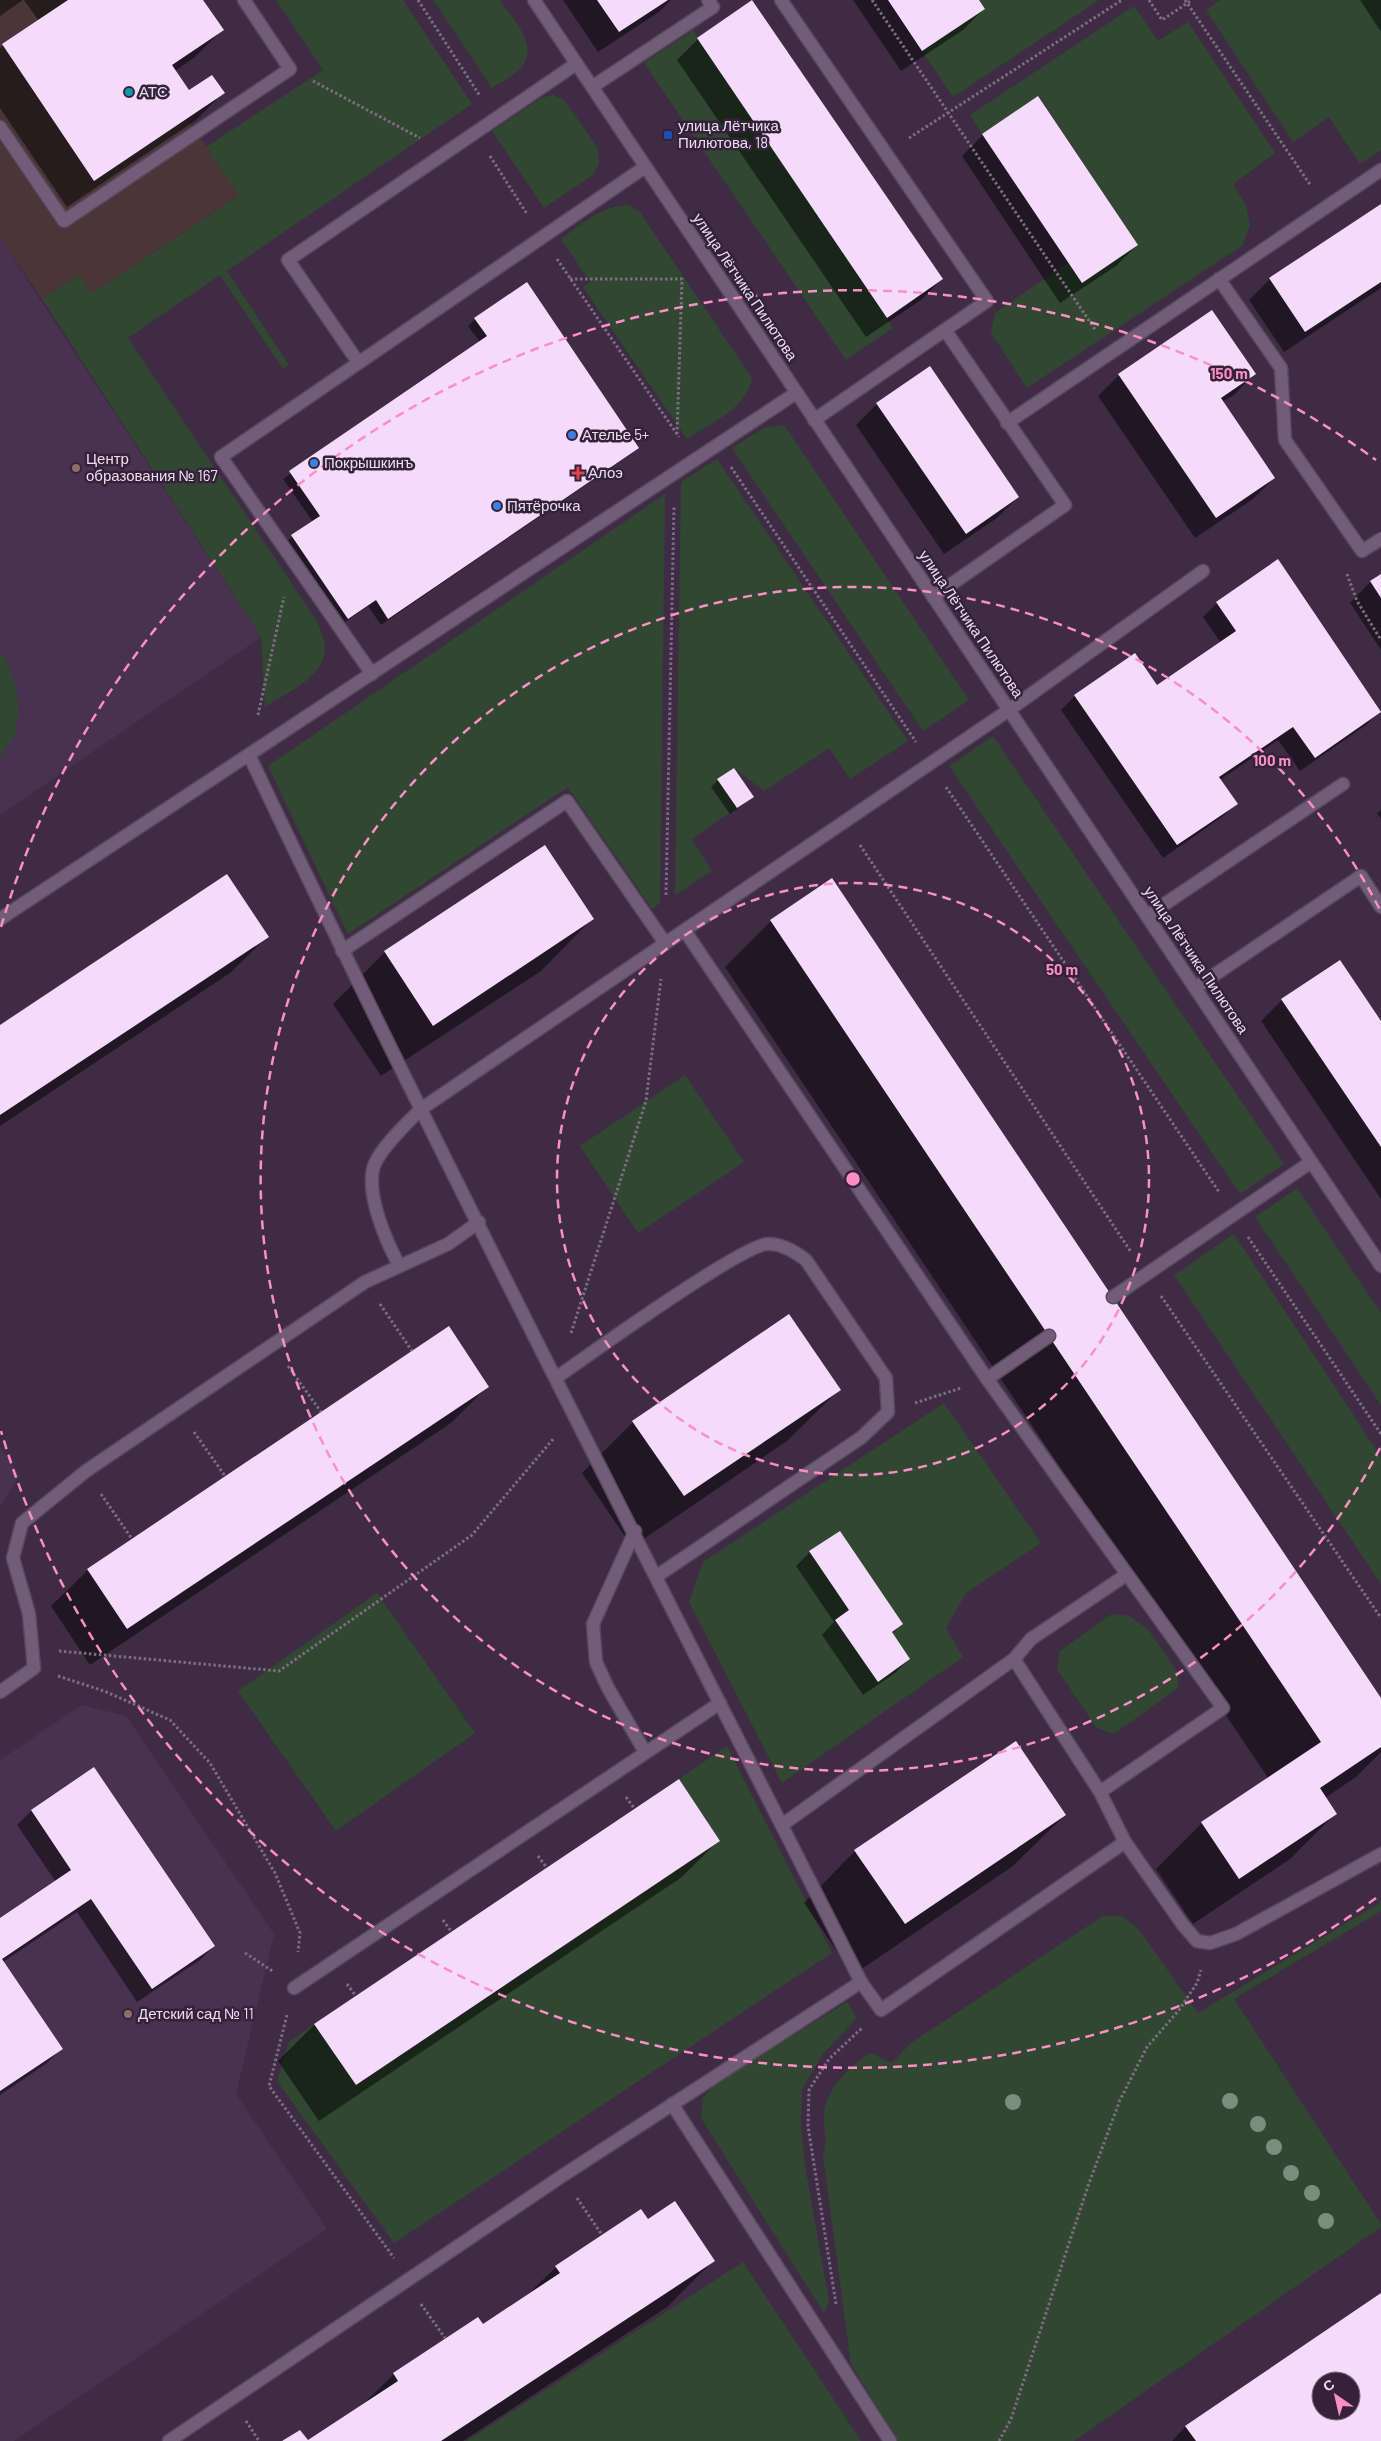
<svg xmlns="http://www.w3.org/2000/svg" width="1381" height="2441" font-family="Barlow,sans-serif">
<rect width="100%" height="100%" fill="#3f2c44"/>
<path fill="#4a3538" d="M0,0h203l21,30 -52,35 17,25 23,-15 13,18 -38,26 53,75 -148,100 -14,-19 -36,24 -42,-61z"/>
<g fill="#493150">
<path d="M0,238l261,399 -261,178z"/>
<path d="M0,1447l20,29 -20,30z"/>
<path d="M82,1705l44,11 148,218 -38,160 91,135 -313,212h-14v-681z"/>
</g>
<g fill="#314732">
<path d="M276,0h127l69,104 -245,167 62,94 -6,4 -63,-94 -92,63 189,283c3,8 8,18 8,26 1,30 -39,46 -60,60l-4,-70 -219,-338 37,-24 13,19 147,-99 -33,-48 117,-77z"/>
<path d="M433,0h67c13,20 40,45 21,68 -7,8 -20,14 -29,20z"/>
<path d="M979,0h120l-146,97 -31,-46 63,-42z"/>
<path d="M1221,0h160v150l-21,14 -31,-47 -36,25 -87,-132z"/>
<path d="M1134,6l24,35 30,-19 87,131 -42,31 13,21 4,20 -7,20 -216,143 -36,-55 4,-20 73,-50 14,20 56,-38 -99,-149 -57,38 -12,-19z"/>
<path d="M693,30l200,298 -47,32 -202,-297z"/>
<path d="M553,95l11,5 34,48 1,16 -6,11 -49,33 -52,-77 49,-33z"/>
<path d="M628,205l11,6 113,167c-6,31 -41,45 -65,61l-104,-152 7,-5 -29,-43c21,-15 40,-33 67,-34z"/>
<path d="M784,425l185,275 -46,31 -191,-283 32,-20z"/>
<path d="M717,459l191,282 -58,38 -21,-31 -65,43 -30,-23 -17,11 20,29 -45,31 20,32 -37,24 6,-413z"/>
<path d="M665,494l-5,409 -8,6 -84,-122 -220,147 -80,-168z"/>
<path d="M0,651c16,22 25,62 13,87 -4,7 -9,13 -13,20z"/>
<path d="M993,736l291,428 -44,30 -291,-428z"/>
<path d="M685,1075l59,87 -106,71 -58,-87z"/>
<path d="M1297,1188l84,125v92l-126,-188z"/>
<path d="M1234,1234l147,223v127l-207,-309z"/>
<path d="M944,1403l97,140 -75,50 -20,35 17,29 -181,126 -93,-181 14,-40z"/>
<path d="M377,1593l98,140 -139,98 -98,-140z"/>
<path d="M1112,1614l17,2 19,13 30,44v15l-64,46 -17,-6 -40,-59 3,-18z"/>
<path d="M727,1746l105,207 -438,290 -117,-162 12,-39 25,-18 42,61 364,-244 -41,-62z"/>
<path d="M1381,1902v9l-147,88 147,225v3l-307,214h-176l-47,-77 -28,-208c4,-15 2,-20 1,-35 -2,-29 24,-53 46,-68l22,10 19,-20 192,-127h19l18,15 58,82z"/>
<path d="M847,2002l10,16 -34,36 -21,35 -1,37 4,40 24,135 -5,12 -123,-195 2,-20 14,-16z"/>
<path d="M743,2262l118,179h-394z"/>
</g>
<g fill="#0007" fill-rule="evenodd">
<path d="M0,0h23l-23,16z"/>
<path d="M24,0h178l20,30 -27,27 -20,14 14,21 34,1 -27,27 -129,87 -67,-99v-60l39,-27z"/>
<path d="M563,0h108l-12,12 -61,40z"/>
<path d="M853,0h125l6,9 -21,21 -62,41z"/>
<path d="M1360,0h21v32z"/>
<path d="M753,1l189,278 -21,21 -55,37 -189,-277 21,-21z"/>
<path d="M1038,98l99,147 -21,21 -56,37 -98,-147 21,-21z"/>
<path d="M1381,205v83l-97,64 -35,-52 21,-21z"/>
<path d="M475,319l163,129 -7,6 -250,171 -13,-19 -27,19 -56,-83 28,-20 -30,-43 197,-137 -12,-16z"/>
<path d="M1254,374l-20,21 -12,7 52,76 -21,21 -58,39 -97,-142 21,-21z"/>
<path d="M877,404l141,93 -21,21 -53,36 -88,-129z"/>
<path d="M1277,561l103,150 -14,14 -66,46 -22,-31 -58,40 16,23 -14,14 -59,41 -102,-148 14,-14 60,-41 22,32 64,-44 -18,-26 14,-14z"/>
<path d="M1381,575v75l-31,-47 20,-21z"/>
<path d="M718,780l35,17 -23,17 -19,-27z"/>
<path d="M1381,810v9l-4,-6z"/>
<path d="M592,919l-51,52 -160,105 -48,-72 52,-52z"/>
<path d="M771,921l610,779v52l-25,25 -31,21 11,15 -46,46 -97,65 -37,-55 46,-46 66,-45 -543,-811z"/>
<path d="M267,937l-37,36 -230,153v-100z"/>
<path d="M1282,1000l99,23v176l-120,-178z"/>
<path d="M488,1386l-37,37 -361,242 -39,-59 37,-36z"/>
<path d="M839,1390l-52,51 -155,106 -50,-74 51,-51z"/>
<path d="M810,1552l91,72 -9,10 17,25 -14,14 -32,22 -41,-60 12,-13 -38,-56z"/>
<path d="M31,1811l183,135 -14,14 -63,42 -60,-90 -74,50 58,87 -14,14 -47,32v-176l56,-37 -39,-57z"/>
<path d="M1065,1815l-52,51 -160,109 -49,-72 51,-52z"/>
<path d="M718,1841l-36,36 -363,244 -41,-60 37,-37z"/>
<path d="M647,2221l66,40 -46,46 -204,134h-154l50,-33 35,-34 88,-48 42,-28 32,-31z"/>
<path d="M1381,2295v146h-209l14,-15zM1321,2381h30v30h-30z"/>
</g>
<g fill="#f4dbfb" fill-rule="evenodd">
<path d="M68,0h135l21,30 -52,35 17,25 23,-15 13,18 -131,88 -92,-137z"/>
<path d="M597,0h71l-49,32z"/>
<path d="M752,0l191,279 -56,39 -190,-280z"/>
<path d="M888,0h91l6,9 -63,42z"/>
<path d="M1038,96l100,149 -56,38 -100,-149z"/>
<path d="M1381,204v78l-76,50 -36,-54z"/>
<path d="M527,282l112,166 -251,171 -12,-19 -28,19 -57,-84 29,-19 -31,-45 198,-135 -13,-18z"/>
<path d="M1212,310l44,64 -35,24 54,80 -59,40 -98,-144z"/>
<path d="M930,366l89,131 -53,37 -90,-131z"/>
<path d="M1278,559l103,153 -66,46 -22,-31 -74,50 19,27 -61,41 -103,-150 61,-42 22,32 79,-54 -20,-29z"/>
<path d="M1381,574v24l-11,-17z"/>
<path d="M734,768l20,29 -17,11 -20,-29z"/>
<path d="M545,845l49,74 -161,107 -49,-75z"/>
<path d="M227,874l42,63 -269,178v-90z"/>
<path d="M832,878l549,820v49l-61,41 17,26 -98,65 -38,-57 120,-80 -551,-822z"/>
<path d="M1340,960l41,61v126l-100,-148z"/>
<path d="M789,1314l52,76 -157,106 -52,-75z"/>
<path d="M449,1326l40,61 -362,242 -40,-60z"/>
<path d="M840,1531l63,93 -11,8 18,27 -32,23 -43,-62 14,-10 -40,-59z"/>
<path d="M1016,1741l50,74 -161,109 -51,-74z"/>
<path d="M94,1767l121,179 -63,43 -61,-90 -89,60 61,90 -63,42v-173l71,-48 -40,-60z"/>
<path d="M679,1779l41,62 -364,244 -42,-61z"/>
<path d="M675,2201l40,60 -274,180h-159l18,-11 8,10 90,-59 -5,-8 85,-56 5,7 77,-51 -5,-7 86,-57 7,10z"/>
<path d="M1381,2293v148h-185l-11,-15zM1321,2381h30v30h-30z"/>
</g>
<g fill="none" stroke-linecap="round" stroke-linejoin="round">
<defs>
<g id="lane">
<path d="M781,0l206,301 -173,119"/>
<path d="M592,87l121,-80 -5,-7"/>
<path d="M0,127l64,94 226,-152 -46,-69"/>
<path d="M1219,279l62,89 4,72 77,111 19,-12"/>
<path d="M358,362l-70,-102 288,-196"/>
<path d="M1007,423l374,-253"/>
<path d="M933,597l132,-92 -120,-175"/>
<path d="M372,674l-151,-217 424,-290"/>
<path d="M249,755c196,413 406,819 612,1227l20,28 244,-168 58,83 14,16 13,2 26,-9 145,-80"/>
<path d="M1147,916l196,-132"/>
<path d="M0,919l796,-526"/>
<path d="M685,931l302,448 236,329 -123,84"/>
<path d="M342,951l225,-150 98,142"/>
<path d="M1195,988l166,-112 20,31"/>
<path d="M399,1265c-13,-24 -32,-68 -26,-96 4,-18 35,-47 48,-60l588,-399 194,-139"/>
<path d="M1113,1297l198,-135"/>
<path d="M556,1378c31,-22 187,-134 212,-134 15,0 27,8 38,16l80,118 2,34 -26,25 -205,139"/>
<path d="M987,1379l62,-43"/>
<path d="M635,1531l-42,93 3,38 12,26 37,64"/>
<path d="M0,1692l34,-24 -5,-54 -16,-56 9,-35 64,-52 279,-189 83,-38 31,-22"/>
<path d="M782,1825l232,-166"/>
<path d="M1125,1842l-25,-50 -86,-133 17,-20 95,-64"/>
<path d="M294,1988l426,-285"/>
<path d="M672,2104l218,337"/>
<path d="M169,2441l393,-265 299,-194"/>
</g>
<path id="street" d="M534,0l847,1266"/>
</defs>
<use href="#lane" stroke="#58485d" stroke-width="15"/>
<use href="#street" stroke="#58485d" stroke-width="15"/>
<g stroke="#7d6c82" stroke-width="3" stroke-dasharray="2.5 2.5" stroke-linecap="butt">
<path d="M418,0l62,96"/>
<path d="M872,0l224,331"/>
<path d="M1149,0l13,20 30,-20"/>
<path d="M1185,0l126,186"/>
<path d="M313,81l107,57"/>
<path d="M909,138l213,-138"/>
<path d="M490,156l37,58"/>
<path d="M557,259l122,178"/>
<path d="M570,279h112l-5,155"/>
<path d="M731,467l185,275"/>
<path d="M1347,574l10,27 24,39"/>
<path d="M258,715l26,-118"/>
<path d="M946,787l273,405"/>
<path d="M860,845l271,407"/>
<path d="M666,895l8,-388"/>
<path d="M1248,1237l133,197"/>
<path d="M1161,1296l220,322"/>
<path d="M380,1304l32,47"/>
<path d="M571,1333l75,-232 15,-122"/>
<path d="M288,1366l33,46"/>
<path d="M915,1403l46,-15"/>
<path d="M194,1432l31,44"/>
<path d="M101,1494l31,45"/>
<path d="M59,1651l220,20 193,-136 82,-97"/>
<path d="M58,1676l46,15 66,29 40,43 65,110 25,60 -2,19"/>
<path d="M626,1797l8,11"/>
<path d="M538,1856l9,12"/>
<path d="M443,1920l8,11"/>
<path d="M245,1953l29,19"/>
<path d="M347,1984l9,12"/>
<path d="M287,2015l-18,71 125,172"/>
<path d="M577,2198l25,37"/>
<path d="M421,2304l24,34"/>
<path d="M836,2304l-28,-178 1,-36 20,-31 33,-31"/>
<path d="M246,2421l13,20"/>
<path d="M999,2441l12,-22 77,-233 32,-86 27,-53 32,-37 18,-27 4,-13"/>
</g>
<use href="#lane" stroke="#725d78" stroke-width="12"/>
<use href="#street" stroke="#725d78" stroke-width="12"/>
</g>
<g fill="#798e7c">
<circle cx="1230" cy="2101" r="8"/>
<circle cx="1013" cy="2102" r="8"/>
<circle cx="1258" cy="2124" r="8"/>
<circle cx="1274" cy="2147" r="8"/>
<circle cx="1291" cy="2173" r="8"/>
<circle cx="1312" cy="2193" r="8"/>
<circle cx="1326" cy="2221" r="8"/>
</g>
<g fill="none" stroke="#fb8fc4" stroke-width="2.5" stroke-dasharray="9 6">
<circle cx="853" cy="1179" r="296"/>
<path d="M1380 1448A592 592 0 1 1 1380 910"/>
<path d="M1376 1898A889 889 0 0 1 1 1431M1 927A889 889 0 0 1 1376 460"/>
</g>
<circle fill="#0f9aa8" stroke="#35223a" stroke-width="2" cx="129" cy="92" r="5"/>
<rect fill="#1a4fb4" stroke="#35223a" stroke-width="2" x="663" y="130" width="10" height="10" rx="2.5"/>
<g fill="#3f7fe0" stroke="#35223a" stroke-width="2">
<circle cx="572" cy="435" r="5"/>
<circle cx="314" cy="463" r="5"/>
<circle cx="497" cy="506" r="5"/>
</g>
<g fill="#8d6e63" stroke="#35223a" stroke-width="2">
<circle cx="76" cy="468" r="5"/>
<circle cx="128" cy="2014" r="5"/>
</g>
<path fill="#e0444e" stroke="#35223a" stroke-width="2" d="M575.5 465.5h5v5h5v5h-5v5h-5v-5h-5v-5h5z"/>
<g text-anchor="middle" stroke-width="5" stroke-linejoin="round" paint-order="stroke">
<g font-size="15" fill="#ebdfef" stroke="#35223a" text-anchor="start">
<text x="139" y="97">АТС</text>
<text x="678" y="131">улица Лётчика<tspan x="678" dy="17">Пилютова, 18</tspan></text>
<text x="582" y="440">Ателье 5+</text>
<text x="86" y="464">Центр<tspan x="86" dy="17">образования № 167</tspan></text>
<text x="324" y="468">Покрышкинъ</text>
<text x="588" y="478">Алоэ</text>
<text x="507" y="511">Пятёрочка</text>
<text x="138" y="2019">Детский сад № 11</text>
</g>
<g font-size="15" fill="#ebdfef" stroke="#35223a">
<text transform="translate(745 287) rotate(56)" y="5">улица Лётчика Пилютова</text>
<text transform="translate(971 624) rotate(56)" y="5">улица Лётчика Пилютова</text>
<text transform="translate(1196 960) rotate(56)" y="5">улица Лётчика Пилютова</text>
</g>
</g>
<circle cx="853" cy="1179" r="8" fill="#fb8fc4" stroke="#35223a" stroke-width="2.5"/>
<g font-size="15" text-anchor="middle" font-weight="bold" fill="#fb8fc4" stroke="#35223a" stroke-width="5" stroke-linejoin="round" paint-order="stroke">
<text x="1229" y="379">150 m</text>
<text x="1272" y="766">100 m</text>
<text x="1062" y="975">50 m</text>
</g>
<g transform="translate(1336 2396) rotate(326)"><circle r="24" fill="#35223a" stroke="#7e6e82"/>
<path d="M0-4L9 19L0 12L-9 19Z" fill="#fb8fc4"/>
<text y="-8" font-size="14" font-weight="bold" text-anchor="middle" fill="#ebdfef">С</text>
</g>
</svg>
